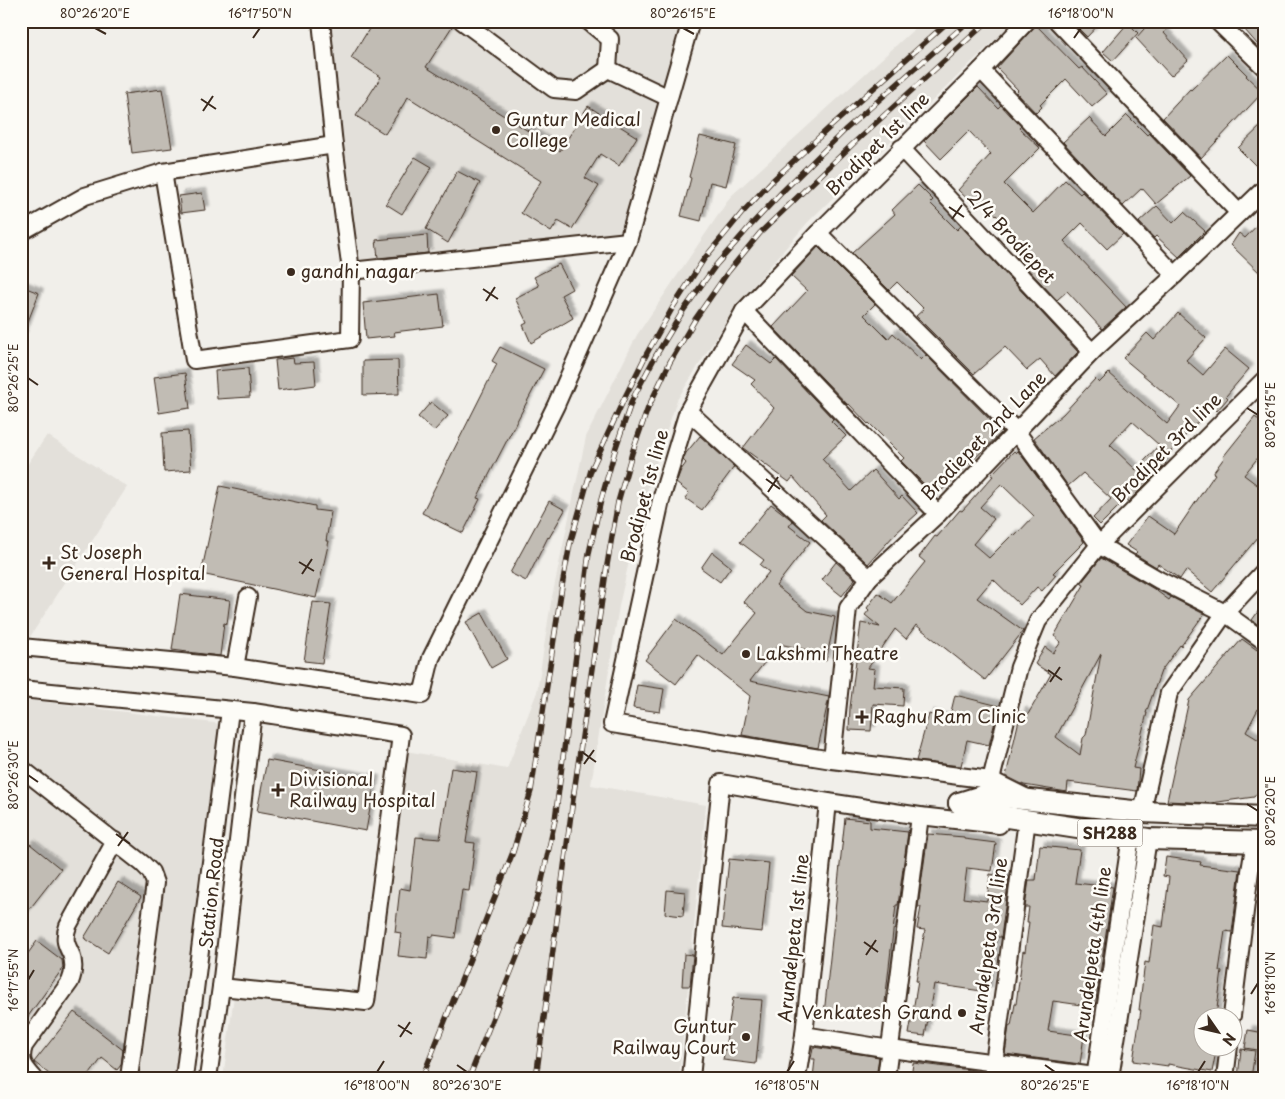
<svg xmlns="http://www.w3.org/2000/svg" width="1285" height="1099" font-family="'Playpen Sans',sans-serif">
<defs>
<filter id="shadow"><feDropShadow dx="4.5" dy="-4.5" stdDeviation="1" flood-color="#0004"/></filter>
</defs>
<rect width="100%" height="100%" fill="#f1efea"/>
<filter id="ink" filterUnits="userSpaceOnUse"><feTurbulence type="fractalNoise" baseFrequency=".02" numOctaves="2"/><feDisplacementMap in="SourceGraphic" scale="10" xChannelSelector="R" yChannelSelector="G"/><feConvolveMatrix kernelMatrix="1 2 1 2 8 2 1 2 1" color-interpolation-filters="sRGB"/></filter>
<g filter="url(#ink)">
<g fill="#e3e0da">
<path d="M325,21h358l-56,217 -275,29z"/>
<path d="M923,21h91l-206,201 -73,85 -58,93 -37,112 -21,94 -28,179 115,20 -27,273h-456l12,-90 136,25 35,-262 101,18 30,-77 14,-90 35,-165 51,-102 94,-139z"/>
<path d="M47,435l80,52 -101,156 -5,-3v-166z"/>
<path d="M21,699l201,25 -45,354h-156z"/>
</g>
<g fill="#c1bcb4" stroke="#3b2a1e" fill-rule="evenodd" filter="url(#shadow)">
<path d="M374,21h78l1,4 -27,42 134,84 28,-45 49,31 -18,29 -19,-12 -15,24 14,8 -27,43 -14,-8 -7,11 -30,-19 20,-32 -133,-84 -23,37 -29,-18 25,-39 -30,-19z"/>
<path d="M1071,21h31l-15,16z"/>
<path d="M1151,21h23l-10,12 24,27 -17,16 -35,-38z"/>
<path d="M1241,21h23v31l-19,-22 3,-2z"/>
<path d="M1128,23l10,10 -25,28 -10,-9z"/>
<path d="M1036,25l43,44 3,-2 25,27 -15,13 -26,-28 -26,26 2,2 -6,6 -20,-21 2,-2 -21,-22z"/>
<path d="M1227,55l20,20 -1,1 17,16 -62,66 -38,-40 27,-29 1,1z"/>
<path d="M978,87l20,21 3,-3 20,21 -2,2 21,20 -36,36 29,29 32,-33 15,14 2,-2 41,42 -16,15 -25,-26 -18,18 62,66 -24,22 -35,-38 -10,9 -40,-42 10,-10 -20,-19 2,-1 -26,-26 -6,6 -19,-18 33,-36 -22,-23 -28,28 -17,-18z"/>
<path d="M162,89l10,59 -40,5 -8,-59z"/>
<path d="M1127,115l20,20 2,-2 41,43 -34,28 -14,-16 -19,18 -60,-64 26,-24 17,18z"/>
<path d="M1264,123v51l-26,-26z"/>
<path d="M700,136l36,9 -10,41 -16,-4 -9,39 -20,-5 10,-38 -2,-1z"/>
<path d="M415,157l17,10 -30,47 -16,-10z"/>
<path d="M457,171l23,12 -32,60 -22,-14z"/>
<path d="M918,185l15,15 -3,3 27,27 4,-4 117,126 -23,24 -15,-17 -13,11 -22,-23 -31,27 -58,-58 8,-7 -27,-27 -8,8 -37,-37 43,-39 -3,-4z"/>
<path d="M202,193l3,17 -24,3 -2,-17z"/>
<path d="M1157,206l16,17 11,-11 21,19 -26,26 -23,-21 -2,2 -15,-16z"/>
<path d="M1264,218v59l-33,-32 8,-12 6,5z"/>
<path d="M427,235l1,18 -50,5 -2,-18z"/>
<path d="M818,247l57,57 -11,11 24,24 5,-6 28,27 5,-5 76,77 -66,64 -35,-35 3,-3 -35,-35 -1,1 -19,-20 -1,1 -75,-78 34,-36 -16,-15z"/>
<path d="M559,264l13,25 -11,6 12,23 -42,25 -8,-18 4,-2 -12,-25 24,-12 -5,-9z"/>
<path d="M21,286l18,7 -17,44h-1z"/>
<path d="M439,294l4,32 -49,6 1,4 -29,3 -3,-36z"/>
<path d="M1178,313l28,25 -20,22 17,15 22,-26 24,20 -23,27 2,2 -11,13 -5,-5 -49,54 3,3 -1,2 -37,37 -2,-3 -26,26 -7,-7 18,-19 -28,-26 -15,13 -34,-48 29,-24 32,-35 4,4 10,-10 58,51 13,-18 -57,-48 24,-25 7,7zM1132,421l27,24 -23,25 -26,-25z"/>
<path d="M746,345l25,19 5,-5 57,60 -2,2 15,15 -24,23 29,32 22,-21 26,29 3,-3 16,17 -23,21 -27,30 -47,-44 5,-5 -33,-38 -4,5 -46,-34 31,-40 -23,-24 4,-4 -23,-16z"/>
<path d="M500,347l44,22 -67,129 3,1 -17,34 -41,-20 75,-149 -5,-3z"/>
<path d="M293,358l1,5 20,-1 2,23 -38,5 -3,-30z"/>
<path d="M398,360l1,34 -36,1v-34z"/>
<path d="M248,368l2,29 -33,2 -2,-28z"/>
<path d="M185,373l5,35 -31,5 -5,-36z"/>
<path d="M431,402l17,14 -14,15 -16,-14z"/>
<path d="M1255,417l9,7v26l-20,25 20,15v40l-52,62 -26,-22 -6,9 -22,-15 -2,3 -21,-13 2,-2 -11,-7 22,-29 26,18 41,-60 -2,-1 11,-15 -1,-1z"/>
<path d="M188,431l3,39 -27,2 -2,-39z"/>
<path d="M700,436l34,31 -32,43 -17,-12 4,-5 -13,-10 5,-13 5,-7 -3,-3 3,-7z"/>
<path d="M1014,451l2,2 2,-2 35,47 -1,1 5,5 27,38 -31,31 3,2 -14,16 -5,-4 -17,18 -27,-26 -16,19 46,33 -38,49 -69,-55 -10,14 -11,-10 -27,39 7,1 -2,17 31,2 -1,18 -30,-2 -2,27 -22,-1 1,-23 11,-84 19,4 -15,-12 4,-5 -2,-2 11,-15 14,10 33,-41 -6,-5 16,-21 2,1 23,-27 2,1 10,-11 21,-24 -2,-1zM1001,484l33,32 -19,20 -2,-2 -24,24 -16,-14 21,-25 -14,-12z"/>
<path d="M220,486l95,20v4l16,2 -5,29h3l-13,57 -115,-24z"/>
<path d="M549,501l16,9 -16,28 -1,-1 -22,44 -16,-8z"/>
<path d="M771,504l22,17 -4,5 21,16 -34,44 31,25 28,6 -9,44 -15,-4 1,-6 -33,-7 -29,37 79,16 -11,51 -76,-13 8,-39 -52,-41 -22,29 -31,-24 31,-41 47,36 34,-42 -13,-11 25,-30 -9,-7 4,-5 -24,-18z"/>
<path d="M712,552l19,15 -11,15 -19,-14z"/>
<path d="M1101,558l53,31 15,11 2,-3 33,17 -23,32 -1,-1 -19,26 -15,42h1l-14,55 6,1 -2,22 -69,-9 -1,10 -43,-7 -18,-9 15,-65 6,5 24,-42 -16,-10 10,-17 8,6 8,-11 -7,-6 30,-51 -2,-1v-2zM1101,654l-15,81 -3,3 -3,17 -24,-18z"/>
<path d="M836,562l19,17 -13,17 -20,-16z"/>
<path d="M180,594l50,6 -3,24 -3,-1 -4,33 -48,-6z"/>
<path d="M313,602l18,2 -9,59 -18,-2z"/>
<path d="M1264,603v26l-12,-9z"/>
<path d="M482,613l25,46 -16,9 -25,-46z"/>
<path d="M1242,639l15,11 1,-1 6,2v62l-6,-4 -12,23 18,11v41l-10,13 -43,6 -44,-2 22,-101z"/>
<path d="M637,685l27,4 -4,23 -27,-4z"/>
<path d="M955,695l44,11 -10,39 -22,-5 -6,26 -45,-5 13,-47 20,6z"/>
<path d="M267,760l108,20 -9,51 -109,-20z"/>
<path d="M451,768l26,4 -11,70 9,1 -6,48 -7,-1 -7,48 -22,-3v2l-4,-1 -2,23 -29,-3 3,-23 -6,-1 5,-44 10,2 6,-53 24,2z"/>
<path d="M845,818l25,3v7l38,4 -10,73h-2l-13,115 -59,-6z"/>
<path d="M928,834l36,3v2l32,4 -4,28 -25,-3 -4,30 24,3 3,-27 19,3 -8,60h-4l-9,55 -54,-8 -9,52 -16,-2 9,-53h-2l9,-51 -8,-1 4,-22h-3z"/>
<path d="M30,844l31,25 -40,51v-65z"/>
<path d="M1040,846l40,4 -5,33 38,4 -18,120 -42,-6 -5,30 36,5 -4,28 -75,-10 4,-28h2l4,-22h1l7,-53 2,1 4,-30h-2l2,-15h-4l4,-27h7z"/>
<path d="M1166,857l35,5 -1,3 40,5 -8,62 -7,-1 -6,40h3l-6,45h-14v30h15l-5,26 -44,-8v2l-35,-5 8,-51h-2l6,-48 4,1 5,-38 9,2 6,-50 -6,-1z"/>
<path d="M729,859l40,4 -7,69 -40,-4z"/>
<path d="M118,882l23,15 -33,56 -24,-15z"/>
<path d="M667,890l18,2 -2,24 -18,-2z"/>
<path d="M37,941l25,19 1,8 -42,58v-63z"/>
<path d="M684,954l9,1 -3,31h-8z"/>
<path d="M733,998l29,2 -6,64 -33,-4z"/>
<path d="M74,1012l49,38 -2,15 -4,5 -15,-12 -15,20h-33l-20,-16z"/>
<path d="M1248,1030l16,3v18l-19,-3z"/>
<path d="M813,1047l66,10 -3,21h-63l2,-19h-4z"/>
<path d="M1241,1049l14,2 -4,27h-13z"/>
<path d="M913,1063l58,7 -1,8h-59z"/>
</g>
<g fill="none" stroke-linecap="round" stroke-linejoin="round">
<defs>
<g id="minor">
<path d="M462,21l92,68 22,2 32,-22"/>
<path d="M588,21l22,18 -2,30"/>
<path d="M1057,21l182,192"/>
<path d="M1217,21l47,46"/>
<path d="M608,69l61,29"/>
<path d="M981,70l194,205"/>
<path d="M901,148l191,204"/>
<path d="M163,172l31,188 156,-21 1,-68 -17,-126 -13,-124"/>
<path d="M21,232l64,-36 78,-24 171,-27"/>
<path d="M818,233l198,198 83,114 60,35 66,33 39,28"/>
<path d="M351,271l277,-30"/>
<path d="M744,311l194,203"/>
<path d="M688,411l181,167"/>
<path d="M21,647l214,20 187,28 9,-37 125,-253 72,-164 63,-220"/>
<path d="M235,667l13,-70"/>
<path d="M21,689l232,23 148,23 -35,267 -145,-15"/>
<path d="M832,760l16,-152 21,-30 69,-64 154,-162 83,-77 89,-86"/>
<path d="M21,768l122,96 8,8 4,11 -26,195"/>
<path d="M991,780l-159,-20 -220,-36 49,-224 27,-89 56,-100 74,-78 163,-163 46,-49"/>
<path d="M1025,797l-34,-17 28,-113 19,-46 61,-76 165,-165"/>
<path d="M1142,812l27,-119 56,-80 39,-42"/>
<path d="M1232,1016l18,-145 5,-30"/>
<path d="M804,1035l86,14 220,29"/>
<path d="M34,1078c-10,-11 -15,-17 -10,-32l46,-64c4,-10 5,-18 1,-28 -2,-4 -4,-8 -5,-12 -1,-6 0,-11 2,-16l47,-85"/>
<path d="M184,1078l46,-368"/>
<path d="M208,1078l13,-91 32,-275"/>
<path d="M691,1078l30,-295 107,19 92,14 79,9"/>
<path d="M797,1078l7,-43 24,-233"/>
<path d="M886,1078l34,-262"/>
<path d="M992,1078l35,-258"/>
<path d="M1095,1078l36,-242"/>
<path d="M1110,1078l38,-239"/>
<path d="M1225,1078l4,-32"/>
</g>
<g id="major">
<path d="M959,803l22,10 167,26 116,3"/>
<path d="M959,803l26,-8 157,17 122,5"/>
</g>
</defs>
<use href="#minor" stroke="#3b2a1e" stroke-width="20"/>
<use href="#major" stroke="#3b2a1e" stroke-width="24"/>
<use href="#minor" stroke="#fdfcf7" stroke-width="16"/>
<use href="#major" stroke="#fdfcf7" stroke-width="20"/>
<defs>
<g id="rail">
<path d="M422,1078l91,-226 18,-61 31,-205 8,-42 21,-74 34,-73 22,-44 26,-46 31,-48 38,-46 30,-32 57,-53 120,-107"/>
<path d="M469,1078l57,-144 14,-44 15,-70 34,-267 12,-53 15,-53 16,-47 23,-43 28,-46 33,-46 36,-41 31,-33 63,-62 123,-108"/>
<path d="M536,1078l37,-279 34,-234 11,-63 14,-49 16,-45 22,-46 26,-44 32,-46 32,-39 96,-92 132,-120"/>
</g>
</defs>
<use href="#rail" stroke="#3b2a1e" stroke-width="5.5"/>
<use href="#rail" stroke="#fdfcf7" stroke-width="4" stroke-dasharray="11" stroke-linecap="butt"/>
</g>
</g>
<path fill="none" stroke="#3b2a1e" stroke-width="2" d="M95,28l11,6M683,28l11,6M253,38l7,-10M1074,38l7,-10M201,99l15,10M203,111l10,-15M949,207l15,10M952,219l10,-14M483,289l15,10M486,301l9,-14M28,378l10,7M1247,408l11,7M766,479l14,10M768,492l10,-15M299,562l15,9M302,574l10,-15M1048,670l14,10M1050,682l10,-15M582,752l14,10M584,764l10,-14M28,775l10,7M1247,804l11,7M116,834l14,10M118,846l10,-14M864,942l14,10M866,955l10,-15M28,980l6,-10M1251,994l7,-11M398,1025l14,9M400,1037l10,-15M457,1065l10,7M1045,1065l10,7M377,1072l7,-11M787,1072l7,-11M1198,1072l7,-11"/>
<g fill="#3b2a1e" stroke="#fdfcf7" stroke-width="2">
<circle cx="496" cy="130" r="5"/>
<circle cx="291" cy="272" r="5"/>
<path d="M46.5 555.5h5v5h5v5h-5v5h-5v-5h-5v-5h5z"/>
<circle cx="746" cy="654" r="5"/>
<path d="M859.5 709.5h5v5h5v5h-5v5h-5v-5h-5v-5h5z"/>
<path d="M275.5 782.5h5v5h5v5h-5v5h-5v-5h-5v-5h5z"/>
<circle cx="962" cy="1013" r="5"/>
<circle cx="746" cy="1037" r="5"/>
</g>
<g text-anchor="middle" stroke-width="5" stroke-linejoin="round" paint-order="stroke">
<rect fill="#fdfcf7" stroke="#75695f" stroke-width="1" x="1077.5" y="819.5" width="65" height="27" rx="4"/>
<g font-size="16" font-weight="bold" fill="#3b2a1e">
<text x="1110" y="839">SH288</text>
</g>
<g font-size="18" fill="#3b2a1e" stroke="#fdfcf7" text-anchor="start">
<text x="506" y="126">Guntur Medical<tspan x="506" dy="21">College</tspan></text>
<text x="301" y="278">gandhi nagar</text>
<text x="60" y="559">St Joseph<tspan x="60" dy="21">General Hospital</tspan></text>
<text x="756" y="660">Lakshmi Theatre</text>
<text x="873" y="723">Raghu Ram Clinic</text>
<text x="289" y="786">Divisional<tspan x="289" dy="21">Railway Hospital</tspan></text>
<text x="952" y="1019" text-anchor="end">Venkatesh Grand</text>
<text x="736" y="1033" text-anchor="end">Guntur<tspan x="736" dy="21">Railway Court</tspan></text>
</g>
<g font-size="18" fill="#3b2a1e" stroke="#fdfcf7">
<text transform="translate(878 144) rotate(-45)" y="6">Brodipet 1st line</text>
<text transform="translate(1011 237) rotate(47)" y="6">2/4 Brodiepet</text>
<text transform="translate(984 436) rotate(-46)" y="6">Brodiepet 2nd Lane</text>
<text transform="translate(1167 448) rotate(-45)" y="6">Brodipet 3rd line</text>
<text transform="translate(645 496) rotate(-75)" y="6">Brodipet 1st line</text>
<text transform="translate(212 893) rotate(-84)" y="6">Station Road</text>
<text transform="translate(794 938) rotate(-84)" y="6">Arundelpeta 1st line</text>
<text transform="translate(989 946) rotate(-82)" y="6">Arundelpeta 3rd line</text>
<text transform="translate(1093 954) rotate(-82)" y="6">Arundelpeta 4th line</text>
</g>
</g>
<rect width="1285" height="1099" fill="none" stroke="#fdfcf7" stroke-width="55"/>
<g transform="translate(1218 1032) rotate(124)"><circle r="24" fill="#fdfcf7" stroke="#afa8a0"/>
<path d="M0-4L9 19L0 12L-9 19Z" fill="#3b2a1e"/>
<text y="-8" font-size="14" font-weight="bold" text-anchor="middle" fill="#3b2a1e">N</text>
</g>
<rect x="28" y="28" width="1230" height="1044" fill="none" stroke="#3b2a1e" stroke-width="2"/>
<g font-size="12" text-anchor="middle" fill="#3b2a1e">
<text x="95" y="18">80°26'20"E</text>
<text x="260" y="18">16°17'50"N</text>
<text x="683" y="18">80°26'15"E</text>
<text x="1081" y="18">16°18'00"N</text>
<text transform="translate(14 378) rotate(-90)" y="4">80°26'25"E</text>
<text transform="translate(1271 415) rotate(-90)" y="4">80°26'15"E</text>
<text transform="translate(14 775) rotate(-90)" y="4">80°26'30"E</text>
<text transform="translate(1271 811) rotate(-90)" y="4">80°26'20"E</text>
<text transform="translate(14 980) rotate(-90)" y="4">16°17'55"N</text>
<text transform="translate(1271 983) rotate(-90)" y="4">16°18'10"N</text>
<text x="377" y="1090">16°18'00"N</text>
<text x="467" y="1090">80°26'30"E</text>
<text x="787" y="1090">16°18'05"N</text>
<text x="1055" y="1090">80°26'25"E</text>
<text x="1198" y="1090">16°18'10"N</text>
</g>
</svg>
